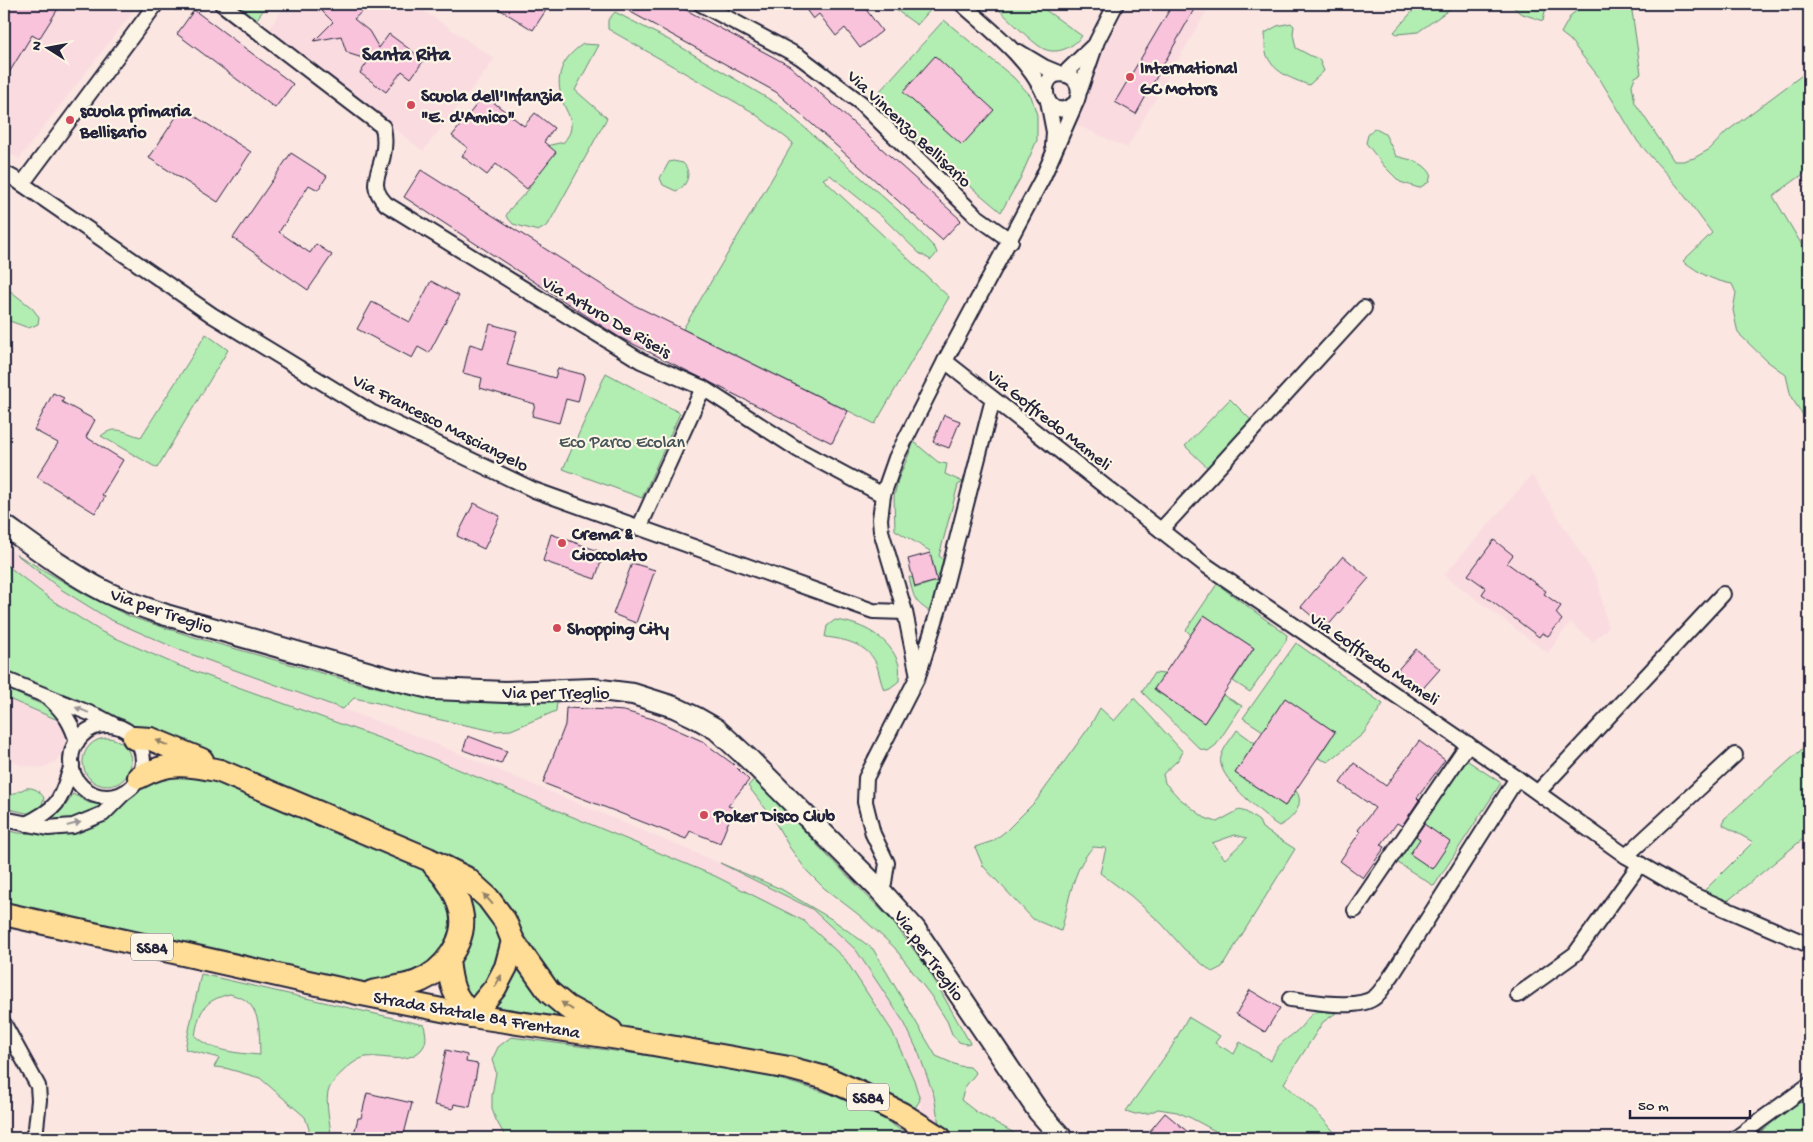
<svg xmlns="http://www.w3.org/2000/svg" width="1813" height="1142" font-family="'Gochi Hand',sans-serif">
<rect width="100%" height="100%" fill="#fbe6e2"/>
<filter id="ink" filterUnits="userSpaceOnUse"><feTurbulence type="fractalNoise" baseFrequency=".02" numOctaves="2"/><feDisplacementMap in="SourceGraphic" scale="10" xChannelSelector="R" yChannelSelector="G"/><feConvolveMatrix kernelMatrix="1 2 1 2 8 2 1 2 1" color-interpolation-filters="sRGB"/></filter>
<g filter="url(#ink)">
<g fill="#fadce0">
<path d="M4,4h135l-120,155 -15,-9z"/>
<path d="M286,4h128l81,55 -72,92 -155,-120z"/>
<path d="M1125,4h82l3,1 -83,143 -50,-23 12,-43z"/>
<path d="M1532,475l66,106 10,47 -15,14 -23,-20 -22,31 -104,-78z"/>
<path d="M4,545l58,45 47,29 73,32 230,83 308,129 92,46 44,41 49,74 22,51 7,21 7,42h-15l-6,-38 -6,-20 -199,-204 -308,-128 -230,-83 -75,-33 -49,-31 -49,-38z"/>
<path d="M4,688l46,20 11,9 5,18 -3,18 -7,8 -13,7 -20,-2 -19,-8z"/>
</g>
<g fill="#b2edb2" stroke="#6a8876" fill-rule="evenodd">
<path d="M233,4h35l-12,16z"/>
<path d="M888,4h42l3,3 -16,18z"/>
<path d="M993,4h44l45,32c-9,11 -24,19 -38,13 -11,-5 -41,-36 -51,-45z"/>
<path d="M1417,4h40l-39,28 -21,2 -3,-2 24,-27z"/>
<path d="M1510,4h40l-4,2 -3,15 -23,-8z"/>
<path d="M1586,4h45l10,70 -6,3 -3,8 3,18 39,58h9l11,-3 16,-9 16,-17 83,-62v100l-36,26 36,61v167l-18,-27 -5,-22 -19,-14 -29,-28 -5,-23 3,-17 -4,-9c-21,-4 -31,-10 -49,-23l29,-28 -34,-46 -40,-45 -40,-66 -28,-36 -9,-7 10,-18z"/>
<path d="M615,12l54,28 110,65 120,106 36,37 2,5 -6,7 -12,-7 -38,-37 -51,-41 -7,4 126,118 -74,127 -192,-95 110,-186 -42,-32 -143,-82v-9z"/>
<path d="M944,20l69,57 18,19 6,19v25l-17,39 -19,33 -131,-110z"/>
<path d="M1291,23l3,3 -1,8 3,14 15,8 8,3 5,12 -15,14c-17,-6 -37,-13 -43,-32 -2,-6 0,-14 -1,-20l12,-7z"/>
<path d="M583,44l16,1 -24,45 32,28 -59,107 -10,6 -25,-7 -7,-8 4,-7 19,-20 17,-43 18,-4c2,-3 5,-7 6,-10 4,-12 -4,-20 -7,-30 -9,-25 -2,-43 20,-58z"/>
<path d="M1374,128l11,6 11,22c14,4 27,5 35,18l-2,8 -10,6 -19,-6 -16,-16 -18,-23 2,-8z"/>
<path d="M673,161l10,2c9,9 5,23 -7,28l-13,-6 -3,-7 9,-16z"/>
<path d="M4,286l28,22 7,9 -1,7 -9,4 -25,-9z"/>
<path d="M206,334l22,16 -71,118 -56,-32c15,-12 24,-3 40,1z"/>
<path d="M606,373l74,40 -38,85 -79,-29z"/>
<path d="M1230,399l25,25 -44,47 -26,-25z"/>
<path d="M914,442l24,20 9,2 -2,10 18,8 -5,3 -19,71 4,3 -11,54c-19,-12 -18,-15 -23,-36l4,1 2,10 22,-7 -7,-30 -35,-21 -1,-34 4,-16z"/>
<path d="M16,554l70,41 45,22 66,21 153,43 42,10 43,8 66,3 49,-2 7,1 -1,10 -45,19 -17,1 -77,-16 -39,-12 -24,-5 -11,11 -161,-58 -73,-32 -47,-29z"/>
<path d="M4,563l49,38 49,31 75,33 230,83 308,128 89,45 41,38 47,72 22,49 6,20 -5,8 -16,-7 -17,-11 -50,-20 -186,-35 -46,-15 -27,-11 -96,-127 -341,-151 -33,-18 -99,-40z"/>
<path d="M1217,584l70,51 -1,6 -36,51 -17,-11 21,-33 -50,-33 -13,20 -5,-5z"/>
<path d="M835,620c27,3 56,18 64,45 1,5 0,11 0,16l-9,7 -6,2c-4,-9 -5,-19 -8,-27 -9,-19 -32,-24 -51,-26l2,-11z"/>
<path d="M1296,643l87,61 -20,30 -35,28 -10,-4 17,-26 -50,-33 -22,32 -20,-13z"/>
<path d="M1154,673l11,1 -10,16 49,33 19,-28 19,11 -26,39 -8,6 -8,-2 -58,-57z"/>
<path d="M4,688l46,20 8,12 -54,-23z"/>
<path d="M1134,698l49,54 -5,8 -15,14 2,9 14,15 26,20 12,4 22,-12 7,2 13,9 3,7 33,21 -73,118 -10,5 -28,-23 -22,-25 -31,-28 -31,-23 6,-25 -13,-1c-21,23 -24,55 -32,84l-28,-12 -50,-53 -8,-19 18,-6 13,-10 30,-30 54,-75 10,-18 14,13zM1235,835l12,3 -22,21 -13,-16z"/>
<path d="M1237,730l18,13 -20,30 50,33 11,-15c10,13 -4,29 -17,35l-6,-4c-13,-12 -58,-46 -52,-65 2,-9 11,-19 16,-27z"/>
<circle cx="107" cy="762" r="24"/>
<path d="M1809,743v91l-84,69 -23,-10 51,-51 -30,-17 1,-6z"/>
<path d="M1465,759l36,24 -67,103 -39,-25z"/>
<path d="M160,772l51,7 193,79 26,16 12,10 9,28 -2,24 -12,25 -21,13 -37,9 -53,-5 -322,-68v-80l15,3 38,2 16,-3 42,-22 24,-24z"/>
<path d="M756,777l62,69 75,76 35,47 42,74 -4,1 -7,-2 -7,-8 -5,-13 -16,-25 -37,-49 -35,-32 -35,-27 -17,-17 -17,-23 -18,-31 -24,-31z"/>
<path d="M26,788c8,-1 14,3 18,10l-3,10 -10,6 -27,-6v-10z"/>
<path d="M73,794l16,9 13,2 -31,15 -22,1c11,-7 17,-15 24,-27z"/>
<path d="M720,863l61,26 52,31 40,29 63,107 23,10 11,1 6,6 -11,14 -4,13 14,11 48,27h-70l-13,-8 -6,-34 -15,-42 -14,-30 -49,-74 -44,-41z"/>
<path d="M461,883c8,10 32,35 36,45 13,31 -9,58 -33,74l-9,-19z"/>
<path d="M517,964c14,28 29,39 54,56l-82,-15z"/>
<path d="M201,974l223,51c2,10 4,17 -3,25 -15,15 -36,5 -55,7 -12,2 -32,21 -37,32 -5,12 2,35 2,49h-22v-9l-4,-12 -45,-39 -35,-10 -11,-1 5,-9 -34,-9zM230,994c5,2 11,3 15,6 17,12 14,37 15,55 -22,-2 -48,-3 -65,-19 4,-25 9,-36 35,-42z"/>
<path d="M1317,1011l19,2 -13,9 -39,61c19,19 40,33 54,55h-110l-37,-20 -14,-6 -19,-3 -9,4 -14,1 -9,-3 45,-63 17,-31 32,19 -5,7 19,11 6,-12 31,19c8,-21 14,-19 29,-33 7,-8 8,-12 17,-17z"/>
<path d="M511,1037l171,23 86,16 63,18 51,24 31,20h-407l-10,-18 -4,-11v-14l4,-23 -4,-12 6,-13z"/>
<path d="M1809,1102v25l-2,4 2,7h-56l44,-35z"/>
</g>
<g fill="#f9c3dc" stroke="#22223b">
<path d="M9,4h52l-22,35 -7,-4 -28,46v-69z"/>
<path d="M329,4h41l-16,15 15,12 10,17 10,-14 35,26 -13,18 -9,-7 -16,21 -26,-19 9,-13 -19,-6 -4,-3 -5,-15 -27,5 19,-19 -11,-11z"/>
<path d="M491,4h59l-17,26z"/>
<path d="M616,4h59l115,62 171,154 -19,20 -166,-148z"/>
<path d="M802,4h60l20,27 -22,17 -15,-20 -9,8 -17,-22 -6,5z"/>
<path d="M1173,4h24l-61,110 -21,-12z"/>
<path d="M194,10l99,74 -18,24 -98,-74z"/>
<path d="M935,56l59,54 -32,35 -59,-53z"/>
<path d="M484,95l40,31 11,-13 19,15 -10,14 12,10 -29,37 -31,-25 -9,11 -25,-19 6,-8 -16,-12z"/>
<path d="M182,108l69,44 -33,50 -69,-44z"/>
<path d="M291,153l36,23 -9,14 -9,-5 -30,47 31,21 6,-9 16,11 -24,35 -75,-52z"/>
<path d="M421,170l211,134 216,107 -16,32 -213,-106 -215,-140z"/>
<path d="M431,281l28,15 -30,57 -11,-6 -6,11 -55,-29 15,-27 38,20z"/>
<path d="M490,324l27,7 -10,34 48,13 3,-10 27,7 -7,27 -12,-3 -7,24 -27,-7 3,-12 -55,-16 2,-10 -19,-5 7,-29 13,4z"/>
<path d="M53,393l11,5 -2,4 33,18 -9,17 37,23 -21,35 3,2 -10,16 -58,-36 21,-34 -24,-13z"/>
<path d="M944,415l16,6 -11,27 -16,-6z"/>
<path d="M474,503l26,13 -16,33 -27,-13z"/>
<path d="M551,534l53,19 -9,26 -52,-18z"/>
<path d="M1494,540l19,15 -6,8 39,28 -2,3 17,12 -5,7 6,7 -14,16 -6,-3 -3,4 -57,-43 4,-6 -18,-13z"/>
<path d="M930,553l7,28 -22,6 -7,-28z"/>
<path d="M1343,556l26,22 -43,50 -25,-21z"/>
<path d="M632,563l23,7 -19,53 -23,-9z"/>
<path d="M1204,615l50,33 -50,75 -50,-34z"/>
<path d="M1416,649l24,20 -22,25 -24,-20z"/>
<path d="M1285,698l50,34 -50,74 -50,-33z"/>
<path d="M566,708l44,2 14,1 29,8 49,22 31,23 16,16 -21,26 6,2 -14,35 -30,-12 -4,8 -143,-56 22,-58z"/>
<path d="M468,736l39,15 -6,13 -38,-14z"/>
<path d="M1419,741l26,19 -28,38 2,2 -17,26 -5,-3 -16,22 4,2 -22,31 -23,-17 20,-29 -2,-2 17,-22 -35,-25 14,-20 32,23z"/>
<path d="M1424,824l26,18 -18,27 -22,-15 10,-15 -4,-3z"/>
<path d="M1250,990l30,18 -15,24 -29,-18z"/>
<path d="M446,1050l21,5 -1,7 12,2 -8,43 -16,-3 -1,5 -19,-4z"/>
<path d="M367,1093l45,10 -8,31 -12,-3 -1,7h-38l5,-20h3z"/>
<path d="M1165,1113l30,25h-51z"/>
</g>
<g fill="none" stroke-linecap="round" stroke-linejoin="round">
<defs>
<g id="street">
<path d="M222,4l161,123c2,10 2,19 0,28 -4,21 -15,30 3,49l255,157 62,27 94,61 86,46"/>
<path d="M701,4l99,53 61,46 115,113 35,25"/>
<path d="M962,4c30,27 66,54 83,92"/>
<path d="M1019,52l25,15 17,7"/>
<path d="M1064,74l28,-27"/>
<path d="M1080,90l17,-49 19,-37"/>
<path d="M1048,101l6,31 -1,15"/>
<path d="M4,173l11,6 197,136 159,97 163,78 339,121 32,1"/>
<path d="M22,184l134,-180"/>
<path d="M945,361l259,203 313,214 109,78 67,39 116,50"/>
<path d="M639,528l64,-140"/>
<path d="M1161,530l203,-222"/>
<path d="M919,673l22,-71 52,-203"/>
<path d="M4,679l95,38 15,8"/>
<path d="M51,700c14,13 21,24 26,42"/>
<circle cx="107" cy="761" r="36"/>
<path d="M1538,792l185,-198"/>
<path d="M4,819l44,9 25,-2 30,-12 21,-21"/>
<path d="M26,824c35,-17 34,-24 46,-59"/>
<path d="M1626,856l109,-101"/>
<path d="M879,889l5,-6 3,-20 -14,-29 -8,-32 1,-24 52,-102 -13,-64 -24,-81 -1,-12 3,-24 13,-37 49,-97 98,-184 34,-77c4,-10 1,-22 -11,-25 -32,-8 -23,52 8,29"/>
<path d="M1355,910l113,-166"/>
<path d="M1518,995l57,-41 65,-90"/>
<path d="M1290,999c20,2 68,12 85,-2 7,-6 13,-17 19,-25l123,-194"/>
<path d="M4,1024l34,62 1,14 -3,28 -4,10"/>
<path d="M1736,1138l73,-53"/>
</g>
<path id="secondary" d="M4,525c32,23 65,48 100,66 20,10 41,17 62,24l226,64 42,10 71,3 88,-3 40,5 41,13 21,10 21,12 35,32 128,128 36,40 123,182 24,27"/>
<g id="primary">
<path d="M134,738l17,1 51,21"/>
<path d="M139,777c30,-16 48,-13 81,-6l208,88 38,19 22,20 17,23 8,20 36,51 18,15 44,24"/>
<path d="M4,914l358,80 110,22 153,23 164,29 37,10 34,15 42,21 38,24"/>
<path d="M448,960c3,28 5,34 24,56"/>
<path d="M372,992c14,-3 31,-5 45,-10 26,-10 51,-41 44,-71 -4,-18 -14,-33 -27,-46"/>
<path d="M472,1016l23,-28 11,-21 7,-26"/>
</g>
</defs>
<use href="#street" stroke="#22223b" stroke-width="18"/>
<use href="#secondary" stroke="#22223b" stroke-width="24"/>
<use href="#primary" stroke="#22223b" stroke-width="26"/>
<use href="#street" stroke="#fcf5e5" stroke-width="14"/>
<use href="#secondary" stroke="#fcf5e5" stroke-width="20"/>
<use href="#primary" stroke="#ffdd96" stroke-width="22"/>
</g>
<defs><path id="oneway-solid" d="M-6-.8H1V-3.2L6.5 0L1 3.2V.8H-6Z" transform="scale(1.25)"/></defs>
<g fill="#9a9698">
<use href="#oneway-solid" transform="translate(82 710) rotate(-158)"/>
<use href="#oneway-solid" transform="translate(74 824) rotate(-15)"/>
</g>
<g fill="#908068">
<use href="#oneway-solid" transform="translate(162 743) rotate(-158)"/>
<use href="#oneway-solid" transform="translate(488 899) rotate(-131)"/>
<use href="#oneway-solid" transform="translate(498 981) rotate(-61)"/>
<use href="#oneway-solid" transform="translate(567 1006) rotate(-146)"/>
</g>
</g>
<g fill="#d1495b" stroke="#fcf5e5" stroke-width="2">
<circle cx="1130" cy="77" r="5"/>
<circle cx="411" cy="105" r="5"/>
<circle cx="70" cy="120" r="5"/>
<circle cx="562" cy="543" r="5"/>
<circle cx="557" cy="628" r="5"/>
<circle cx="704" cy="815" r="5"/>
</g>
<g text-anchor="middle" stroke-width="4.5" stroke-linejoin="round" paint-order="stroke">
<g fill="#fcf5e5" stroke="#63616e" stroke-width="1">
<rect x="131" y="933.5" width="42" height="27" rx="4"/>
<rect x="847" y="1083.5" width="42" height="27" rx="4"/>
</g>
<g font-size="16" font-weight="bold" fill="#22223b">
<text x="152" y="953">SS84</text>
<text x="868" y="1103">SS84</text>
</g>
<g font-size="18" font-weight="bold" fill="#22223b" stroke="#fcf5e5" text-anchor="start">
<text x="1140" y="73">International<tspan x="1140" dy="21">GC Motors</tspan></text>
<text x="421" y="101">Scuola dell'Infanzia<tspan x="421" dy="21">"E. d'Amico"</tspan></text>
<text x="80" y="116">scuola primaria<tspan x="80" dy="21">Bellisario</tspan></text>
<text x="572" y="539">Crema &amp;<tspan x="572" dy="21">Cioccolato</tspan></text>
<text x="567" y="634">Shopping City</text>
<text x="714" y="821">Poker Disco Club</text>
</g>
<g font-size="18" fill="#22223b" stroke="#fcf5e5">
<text transform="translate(910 128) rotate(43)" y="6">Via Vincenzo Bellisario</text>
<text transform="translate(607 316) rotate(30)" y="6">Via Arturo De Riseis</text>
<text transform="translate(1050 419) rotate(38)" y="6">Via Goffredo Mameli</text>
<text transform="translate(441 422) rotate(27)" y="6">Via Francesco Masciangelo</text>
<text transform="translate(162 610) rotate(19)" y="6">Via per Treglio</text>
<text transform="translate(1375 658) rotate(34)" y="6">Via Goffredo Mameli</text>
<text x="556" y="698">Via per Treglio</text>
<text transform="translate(930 955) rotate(54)" y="6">Via per Treglio</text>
<text transform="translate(477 1014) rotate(10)" y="6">Strada Statale 84 Frentana</text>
</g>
<g font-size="18" fill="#465559" stroke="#fcf5e5">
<text x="622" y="447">Eco Parco Ecolan</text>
</g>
<g font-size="20" font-weight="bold" fill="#22223b" stroke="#fcf5e5">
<text x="406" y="60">Santa Rita</text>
</g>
</g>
<rect width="1813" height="1142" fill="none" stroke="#fcf5e5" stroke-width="20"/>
<rect x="10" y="10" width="1793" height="1122" fill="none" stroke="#22223b" stroke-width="2" filter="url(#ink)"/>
<g transform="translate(48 48) rotate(281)" stroke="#fcf5e5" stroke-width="4" paint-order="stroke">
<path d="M0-4L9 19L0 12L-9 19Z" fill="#22223b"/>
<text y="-8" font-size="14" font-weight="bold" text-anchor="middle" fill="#22223b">N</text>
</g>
<path d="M1630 1110v8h120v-8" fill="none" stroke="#22223b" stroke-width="2.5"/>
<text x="1638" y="1110" font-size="15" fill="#22223b" stroke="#fcf5e5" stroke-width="4" paint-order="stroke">50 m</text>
</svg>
